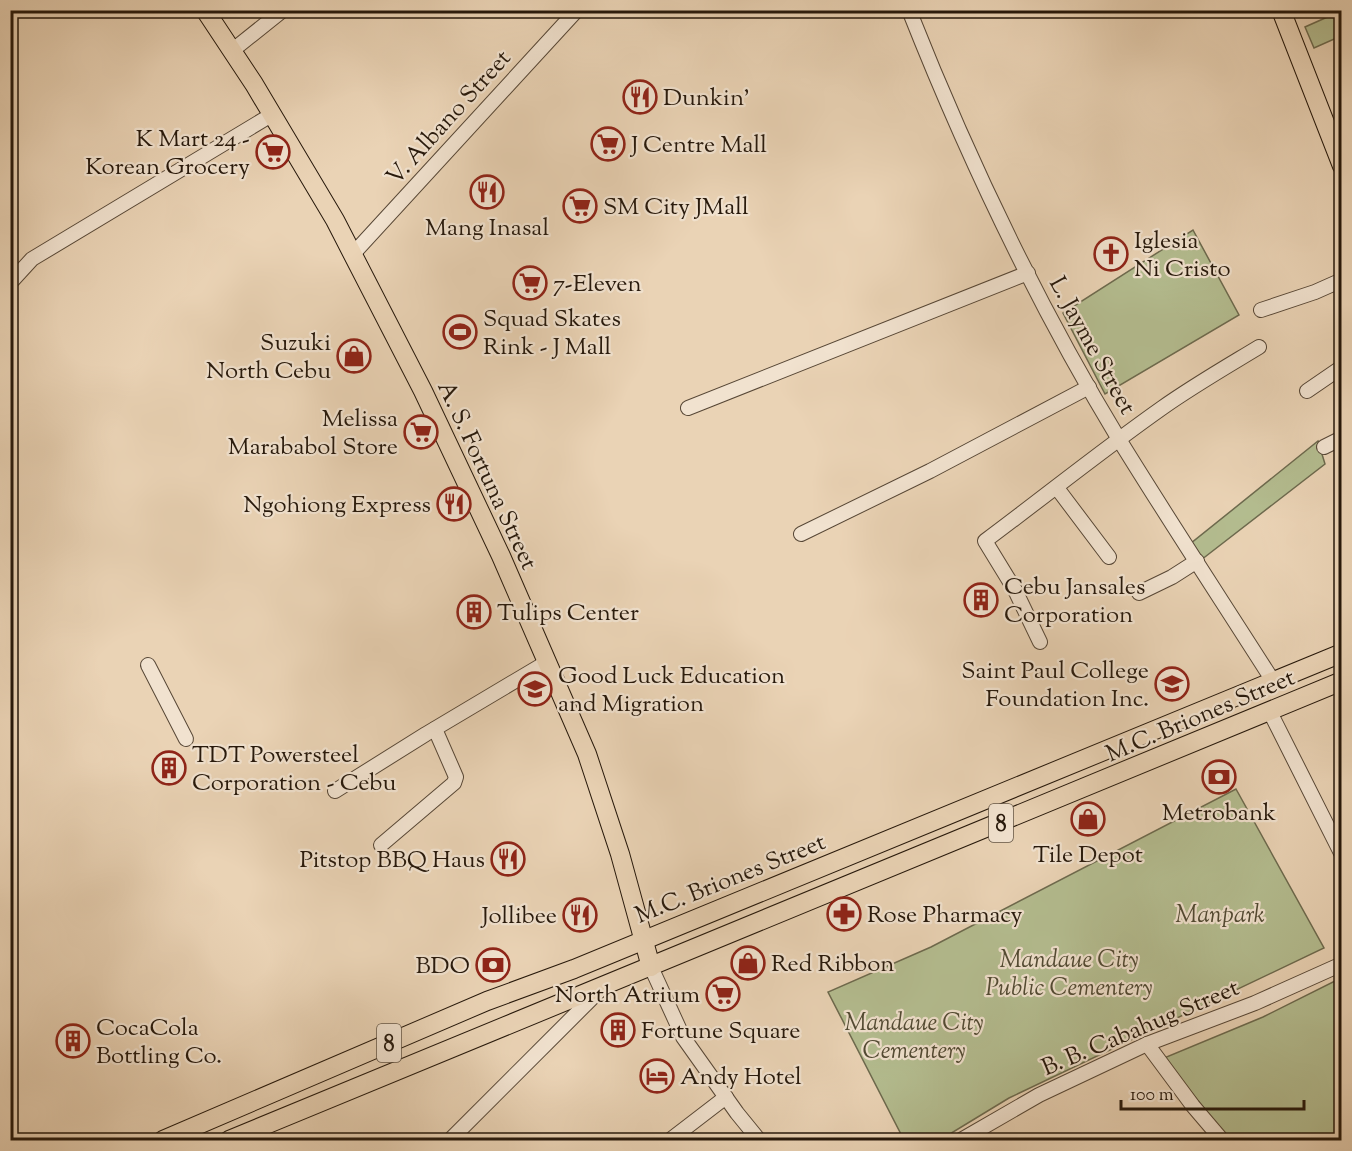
<svg xmlns="http://www.w3.org/2000/svg" width="1352" height="1151" font-family="'Sorts Mill Goudy',serif">
<rect width="100%" height="100%" fill="#ead3b5"/>
<filter id="stains"><feTurbulence type="fractalNoise" baseFrequency=".00333" numOctaves="4"/><feColorMatrix values="0 0 0 0 .2 0 0 0 0 .09 0 0 0 0 .02 0 0 0 .5 -.17"/></filter>
<radialGradient id="worn" r=".72"><stop offset=".6" stop-color="#630" stop-opacity="0"/><stop offset="1" stop-color="#630" stop-opacity=".3"/></radialGradient>
<g fill="#b4bd90" stroke="#6d6a4e" stroke-width="1.5">
<path d="M1341,11v25l-27,12 -9,-21z"/>
<path d="M1193,230l46,85 -134,79 -42,-81z"/>
<path d="M1318,441l7,23 -124,96 -11,-16z"/>
<path d="M1236,789l88,159 -315,150 -69,42h-36l-76,-148 103,-45z"/>
<path d="M1341,978l1,158 -6,4h-107l-65,-82 99,-41z"/>
</g>
<g fill="none" stroke-linecap="round" stroke-linejoin="round">
<defs>
<g id="minor">
<path d="M909,10c59,149 128,294 211,431 50,81 102,160 153,240"/>
<path d="M233,50l50,-40"/>
<path d="M353,254l224,-244"/>
<path d="M10,283l22,-24 241,-145"/>
<path d="M1261,310l54,-18 27,-12"/>
<path d="M1307,391l35,-24"/>
<path d="M688,408l340,-135"/>
<path d="M1324,447l18,-9"/>
<path d="M1057,488l52,69"/>
<path d="M801,534l129,-63 159,-84"/>
<path d="M1139,593l33,-16 25,-16"/>
<path d="M1040,642l-25,-52 -30,-49c59,-44 116,-90 177,-133 31,-22 64,-41 97,-61"/>
<path d="M148,665l38,74"/>
<path d="M1270,712l72,143"/>
<path d="M335,791l91,-57 121,-72"/>
<path d="M381,845l73,-62 2,-6 -21,-48"/>
<path d="M651,967l32,70 54,76 22,27"/>
<path d="M1147,1044l46,62 29,34"/>
<path d="M450,1140l151,-151"/>
<path d="M670,1140l56,-43"/>
<path d="M961,1140l78,-45 108,-51 108,-41 87,-39"/>
</g>
<g id="major">
<path d="M205,10l49,74 81,136 88,171 78,165 86,198 33,100 31,113"/>
<path d="M1281,10l61,156"/>
<path d="M163,1140l324,-139 87,-32 768,-316"/>
<path d="M229,1140l1113,-459"/>
</g>
</defs>
<use href="#minor" stroke="#574736" stroke-width="16"/>
<use href="#major" stroke="#26180b" stroke-width="20"/>
<use href="#minor" stroke="#f1e2cf" stroke-width="14"/>
<use href="#major" stroke="#ead3b5" stroke-width="18"/>
</g>
<defs>
<symbol id="restaurant-ring" viewBox="-11 -11 22 22"><circle r="9.5" fill="#f1e2cf" stroke="#8f2418" stroke-width="1.5"/><path d="M-5-6h1v4h1v-4h1v4h1v-4h1v5L-1.5 .5V6h-2V.5L-5-1ZM5-6V6H3V1.5H1.5Q1.5-4 5-6Z" fill="#8f2418"/></symbol>
<symbol id="supermarket-ring" viewBox="-11 -11 22 22"><circle r="9.5" fill="#f1e2cf" stroke="#8f2418" stroke-width="1.5"/><path d="M-6-5.5h2.5l.6 2H6L4.5 2H-2.5L-4.4-4H-6ZM-1.5 3.2a1.3 1.3 0 1 0 .1 0ZM3 3.2a1.3 1.3 0 1 0 .1 0Z" fill="#8f2418"/></symbol>
<symbol id="church-ring" viewBox="-11 -11 22 22"><circle r="9.5" fill="#f1e2cf" stroke="#8f2418" stroke-width="1.5"/><path d="M-1.2-6h2.4v3.5h3.3v2.4h-3.3V6h-2.4V-.1h-3.3v-2.4h3.3Z" fill="#8f2418"/></symbol>
<symbol id="stadium-ring" viewBox="-11 -11 22 22"><circle r="9.5" fill="#f1e2cf" stroke="#8f2418" stroke-width="1.5"/><path d="M0-5a6.5 5 0 1 0 0 10a6.5 5 0 1 0 0-10ZM-3.5-1.8h7v3.6h-7Z" fill="#8f2418"/></symbol>
<symbol id="shop-ring" viewBox="-11 -11 22 22"><circle r="9.5" fill="#f1e2cf" stroke="#8f2418" stroke-width="1.5"/><path d="M-5-2.5h2.3a2.7 3.5 0 0 1 5.4 0H5L5.5 6h-11ZM-1.5-2.5h3a1.5 2.3 0 0 0-3 0Z" fill="#8f2418"/></symbol>
<symbol id="building-ring" viewBox="-11 -11 22 22"><circle r="9.5" fill="#f1e2cf" stroke="#8f2418" stroke-width="1.5"/><path d="M-4-6H4V6H1V3H-1V6H-4ZM-2.5-4.3h1.7v1.8h-1.7ZM.8-4.3h1.7v1.8H.8ZM-2.5-1h1.7V.8h-1.7ZM.8-1h1.7V.8H.8Z" fill="#8f2418"/></symbol>
<symbol id="university-ring" viewBox="-11 -11 22 22"><circle r="9.5" fill="#f1e2cf" stroke="#8f2418" stroke-width="1.5"/><path d="M0-5L7-2L0 1L-7-2ZM-4 1L0 2.5L4 1V4Q0 6-4 4Z" fill="#8f2418"/></symbol>
<symbol id="school-ring" viewBox="-11 -11 22 22"><circle r="9.5" fill="#f1e2cf" stroke="#8f2418" stroke-width="1.5"/><path d="M0-5L7-2L0 1L-7-2ZM-4 1L0 2.5L4 1V4Q0 6-4 4Z" fill="#8f2418"/></symbol>
<symbol id="bank-ring" viewBox="-11 -11 22 22"><circle r="9.5" fill="#f1e2cf" stroke="#8f2418" stroke-width="1.5"/><path d="M-6-4H6V4H-6ZM0-2.3a2.3 2.3 0 1 0 0 4.6a2.3 2.3 0 1 0 0-4.6Z" fill="#8f2418"/></symbol>
<symbol id="pharmacy-ring" viewBox="-11 -11 22 22"><circle r="9.5" fill="#f1e2cf" stroke="#8f2418" stroke-width="1.5"/><path d="M-2-6h4v4h4v4h-4v4h-4v-4h-4v-4h4Z" fill="#8f2418"/></symbol>
<symbol id="hotel-ring" viewBox="-11 -11 22 22"><circle r="9.5" fill="#f1e2cf" stroke="#8f2418" stroke-width="1.5"/><path d="M-6-4.5h1.5V1H6V5H4.5V3h-9V5H-6ZM-4 0a1.8 1.8 0 1 1 3.6 0ZM.5 0V-2.5h3Q6-2.5 6 0Z" fill="#8f2418"/></symbol>
</defs>
<g fill-rule="evenodd">
<use href="#restaurant-ring" x="621" y="78" width="38" height="38"/>
<use href="#supermarket-ring" x="589" y="125" width="38" height="38"/>
<use href="#supermarket-ring" x="254" y="133" width="38" height="38"/>
<use href="#restaurant-ring" x="468" y="173" width="38" height="38"/>
<use href="#supermarket-ring" x="561" y="187" width="38" height="38"/>
<use href="#church-ring" x="1092" y="235" width="38" height="38"/>
<use href="#supermarket-ring" x="511" y="264" width="38" height="38"/>
<use href="#stadium-ring" x="441" y="313" width="38" height="38"/>
<use href="#shop-ring" x="335" y="337" width="38" height="38"/>
<use href="#supermarket-ring" x="402" y="413" width="38" height="38"/>
<use href="#restaurant-ring" x="435" y="485" width="38" height="38"/>
<use href="#building-ring" x="962" y="581" width="38" height="38"/>
<use href="#building-ring" x="455" y="593" width="38" height="38"/>
<use href="#university-ring" x="1153" y="665" width="38" height="38"/>
<use href="#school-ring" x="516" y="670" width="38" height="38"/>
<use href="#building-ring" x="150" y="749" width="38" height="38"/>
<use href="#bank-ring" x="1200" y="758" width="38" height="38"/>
<use href="#shop-ring" x="1069" y="800" width="38" height="38"/>
<use href="#restaurant-ring" x="489" y="840" width="38" height="38"/>
<use href="#pharmacy-ring" x="825" y="895" width="38" height="38"/>
<use href="#restaurant-ring" x="561" y="896" width="38" height="38"/>
<use href="#shop-ring" x="729" y="944" width="38" height="38"/>
<use href="#bank-ring" x="474" y="946" width="38" height="38"/>
<use href="#supermarket-ring" x="704" y="975" width="38" height="38"/>
<use href="#building-ring" x="599" y="1011" width="38" height="38"/>
<use href="#building-ring" x="54" y="1022" width="38" height="38"/>
<use href="#hotel-ring" x="638" y="1057" width="38" height="38"/>
</g>
<g text-anchor="middle" stroke-width="4.5" stroke-linejoin="round" paint-order="stroke">
<g fill="#f1e2cf" stroke="#635546" stroke-width="1.5">
<rect x="989" y="804" width="24" height="38" rx="4.5"/>
<rect x="377" y="1024" width="24" height="38" rx="4.5"/>
</g>
<g font-size="22" font-weight="bold" fill="#26180b">
<text x="1001" y="831">8</text>
<text x="389" y="1051">8</text>
</g>
<g font-size="24" fill="#26180b" stroke="#f1e2cf" text-anchor="start">
<text x="663" y="105">Dunkin'</text>
<text x="250" y="146" text-anchor="end">K Mart 24 -<tspan x="250" dy="28">Korean Grocery</tspan></text>
<text x="631" y="152">J Centre Mall</text>
<text x="603" y="214">SM City JMall</text>
<text x="487" y="235" text-anchor="middle">Mang Inasal</text>
<text x="1134" y="248">Iglesia<tspan x="1134" dy="28">Ni Cristo</tspan></text>
<text x="553" y="291">7-Eleven</text>
<text x="483" y="326">Squad Skates<tspan x="483" dy="28">Rink - J Mall</tspan></text>
<text x="331" y="350" text-anchor="end">Suzuki<tspan x="331" dy="28">North Cebu</tspan></text>
<text x="398" y="426" text-anchor="end">Melissa<tspan x="398" dy="28">Marababol Store</tspan></text>
<text x="431" y="512" text-anchor="end">Ngohiong Express</text>
<text x="1004" y="594">Cebu Jansales<tspan x="1004" dy="28">Corporation</tspan></text>
<text x="497" y="620">Tulips Center</text>
<text x="1149" y="678" text-anchor="end">Saint Paul College<tspan x="1149" dy="28">Foundation Inc.</tspan></text>
<text x="558" y="683">Good Luck Education<tspan x="558" dy="28">and Migration</tspan></text>
<text x="192" y="762">TDT Powersteel<tspan x="192" dy="28">Corporation - Cebu</tspan></text>
<text x="1219" y="820" text-anchor="middle">Metrobank</text>
<text x="1088" y="862" text-anchor="middle">Tile Depot</text>
<text x="485" y="867" text-anchor="end">Pitstop BBQ Haus</text>
<text x="867" y="922">Rose Pharmacy</text>
<text x="557" y="923" text-anchor="end">Jollibee</text>
<text x="771" y="971">Red Ribbon</text>
<text x="470" y="973" text-anchor="end">BDO</text>
<text x="700" y="1002" text-anchor="end">North Atrium</text>
<text x="96" y="1035">CocaCola<tspan x="96" dy="28">Bottling Co.</tspan></text>
<text x="641" y="1038">Fortune Square</text>
<text x="680" y="1084">Andy Hotel</text>
</g>
<g font-size="24" fill="#26180b" stroke="#f1e2cf">
<text transform="translate(448 117) rotate(-48)" y="8">V. Albano Street</text>
<text transform="translate(1093 345) rotate(61)" y="8">L. Jayme Street</text>
<text transform="translate(488 475) rotate(65)" y="8">A. S. Fortuna Street</text>
<text transform="translate(1200 715) rotate(-23)" y="8">M.C. Briones Street</text>
<text transform="translate(730 878) rotate(-22)" y="8">M.C. Briones Street</text>
<text transform="translate(1140 1027) rotate(-23)" y="8">B. B. Cabahug Street</text>
</g>
<g font-size="24" font-style="italic" fill="#514a33" stroke="#f1e2cf">
<text x="1220" y="922">Manpark</text>
<text x="1069" y="967">Mandaue City<tspan x="1069" dy="28">Public Cementery</tspan></text>
<text x="914" y="1030">Mandaue City<tspan x="914" dy="28">Cementery</tspan></text>
</g>
</g>
<rect width="1352" height="1151" fill="none" stroke="#ead3b5" stroke-width="36"/>
<rect x="12" y="12" width="1328" height="1127" fill="none" stroke="#26180b" stroke-width="3"/>
<rect x="18" y="18" width="1316" height="1115" fill="none" stroke="#26180b" stroke-width="1.5"/>
<path d="M1121 1100v9h183v-9" fill="none" stroke="#26180b" stroke-width="3"/>
<text x="1130" y="1100" font-size="18" fill="#26180b" stroke="#f1e2cf" stroke-width="4.5" paint-order="stroke">100 m</text>
<rect width="100%" height="100%" filter="url(#stains)"/>
<rect width="100%" height="100%" fill="url(#worn)"/>
</svg>
